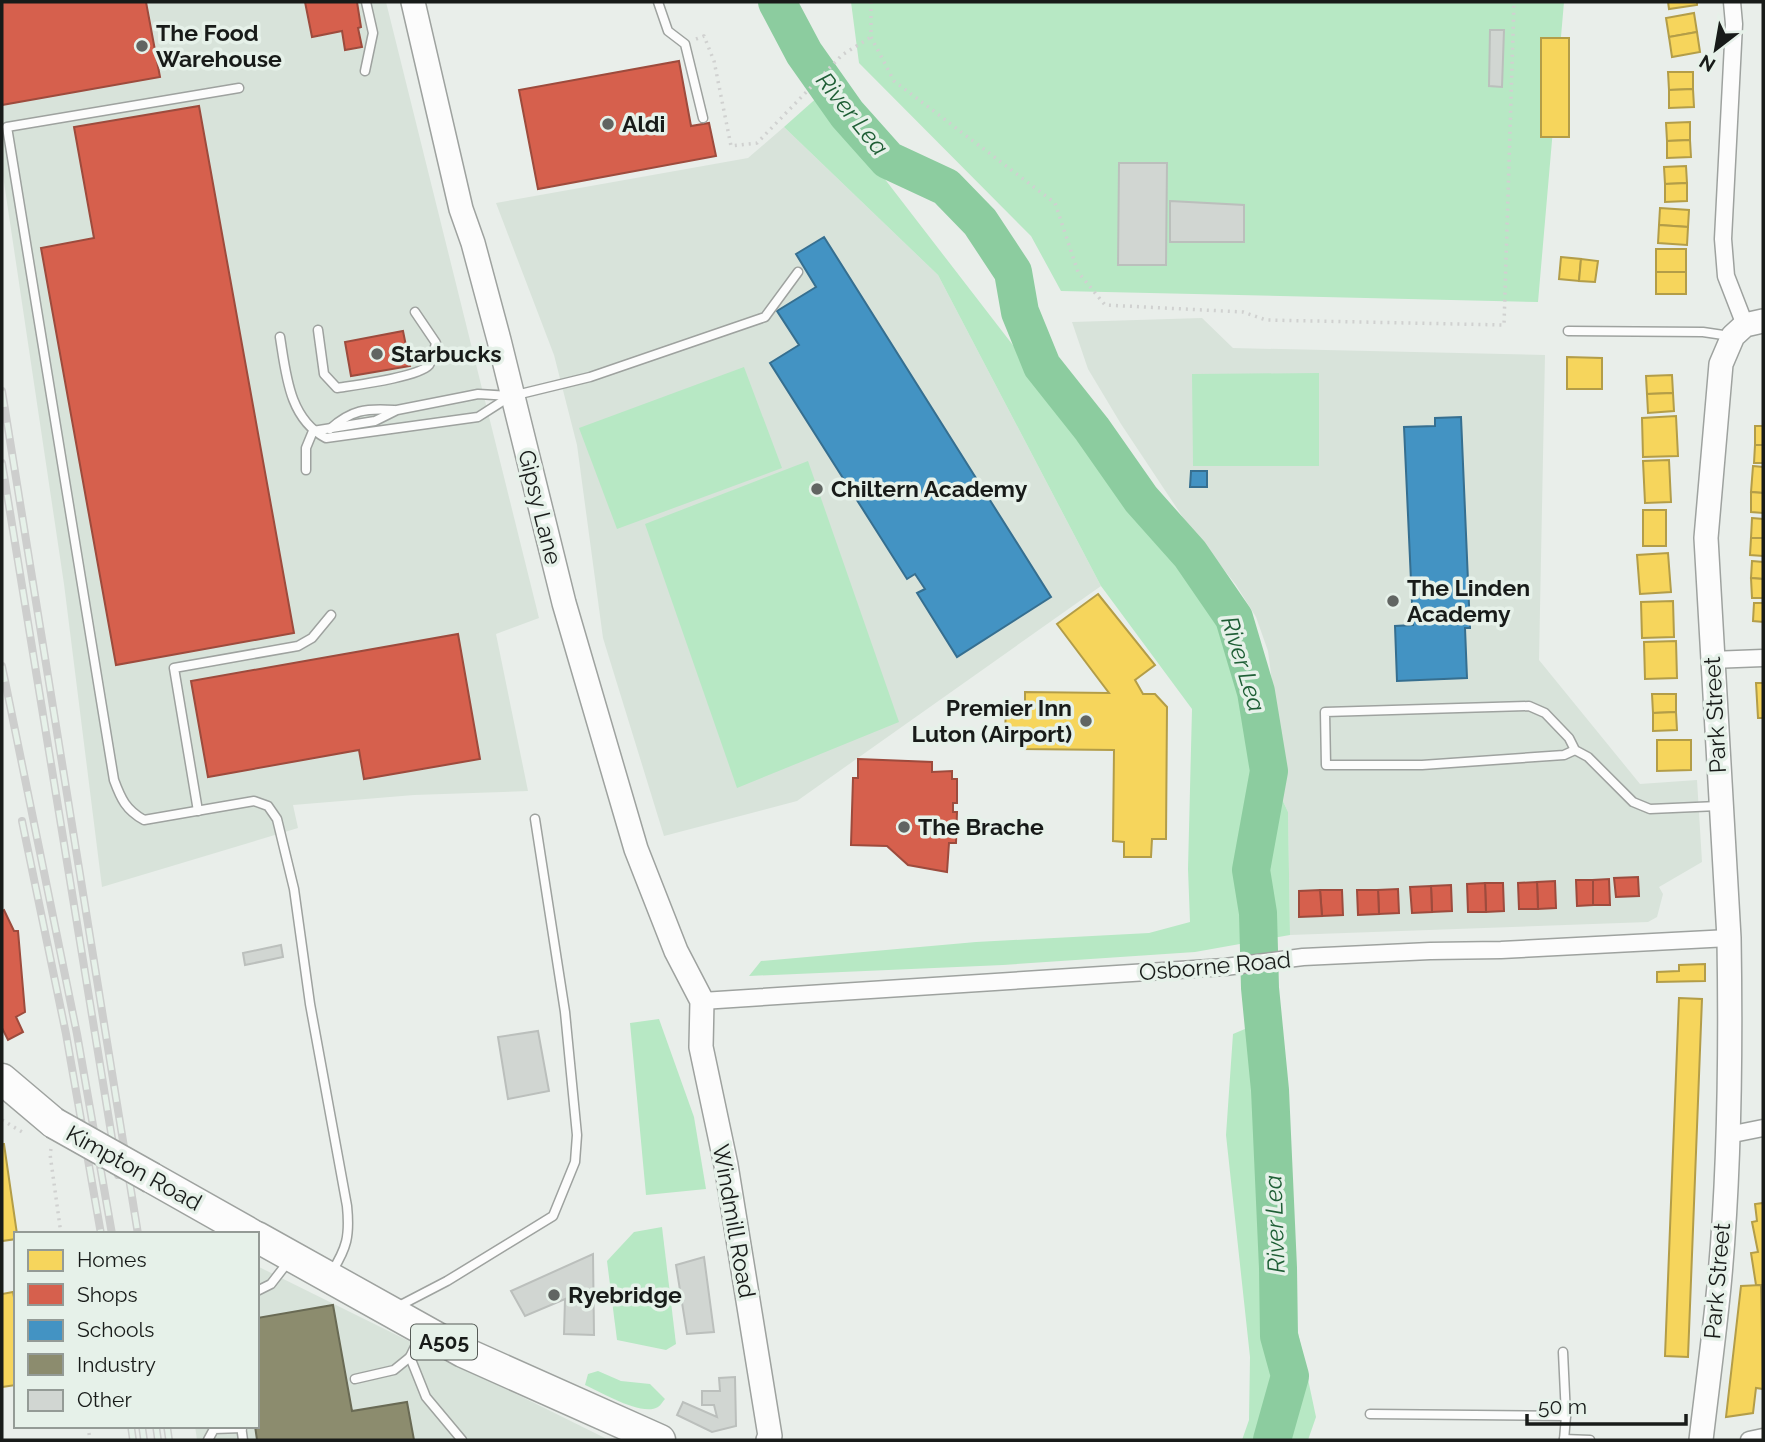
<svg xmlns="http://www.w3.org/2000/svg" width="1765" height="1442" font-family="Raleway,sans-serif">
<rect width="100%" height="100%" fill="#e9eeea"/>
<g fill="#d8e3da">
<path d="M2,2h384l153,616 -43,16 32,157 -114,4 -121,10 5,23 -196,59 -38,-303 -62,-415z"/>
<path d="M784,127l154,148 163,311 -304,215 -133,35 -61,-198 -26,-193 -23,-90 -58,-152 252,-45z"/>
<path d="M1202,318l31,30 312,7 -6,305 101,124 57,-4 5,82 -43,25 4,7 -6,23 -9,5 -358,13 -2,-123 -7,-15 -1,-55 -12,-91 -12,-34 -20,-32 -52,-66 -63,-95 -33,-55 -16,-47z"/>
<path d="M257,1266l352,174h-412l-2,-14h62z"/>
</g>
<g fill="#b7e8c4">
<path d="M851,2h713l-26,300 -477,-11 -30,-55 -172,-173z"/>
<path d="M820,95l394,511 66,136 1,55 7,15 2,123 -95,17 -192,13 -254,11 12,-15 215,-19 173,-9 41,-11 -2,-53 4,-160 -91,-123 -163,-311 -154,-148z"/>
<path d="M744,367l38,101 -165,61 -38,-101z"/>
<path d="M1319,373v93h-126l-1,-92z"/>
<path d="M808,461l91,261 -162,66 -92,-264z"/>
<path d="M659,1019l35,98 12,72 -60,6 -16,-172z"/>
<path d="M1252,1026h20l9,39 11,239 24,113 -8,23h-66l7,-20 1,-63 -24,-222 7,-101z"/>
<path d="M662,1227l14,117 -10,6 -49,-10 -10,-79 27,-29z"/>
<path d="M598,1371l23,10 29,3 15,15c-2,2 -4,6 -7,8 -16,10 -57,-15 -73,-22l3,-11z"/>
</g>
<g fill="#f6d55c" stroke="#b39d48" stroke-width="2">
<path d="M1668,2h29v3l-28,4z"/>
<path d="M1694,13l3,19 -28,5 -3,-19z"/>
<path d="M1697,32l3,20 -28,5 -3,-20z"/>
<rect x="1541" y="38" width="28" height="99"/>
<path d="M1668,72h25v17l-24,1z"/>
<path d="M1693,89l1,18 -25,1v-18z"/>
<path d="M1690,122v18l-23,1 -1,-18z"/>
<path d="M1690,140l1,17 -24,1v-17z"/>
<path d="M1686,166l1,17 -22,1 -1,-17z"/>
<path d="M1687,183v18l-22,1v-18z"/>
<path d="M1660,208l29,2 -1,17 -29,-2z"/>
<path d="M1659,225l29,2 -1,18 -29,-2z"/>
<rect x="1656" y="249" width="30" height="23"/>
<path d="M1561,257l20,2 -2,22 -20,-2z"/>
<path d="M1581,259l17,2 -3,21 -16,-1z"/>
<rect x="1656" y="272" width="30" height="22"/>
<path d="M1567,357l35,1v31h-35z"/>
<path d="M1672,375l1,18 -26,1 -1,-18z"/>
<path d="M1673,393l1,18 -26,2 -1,-19z"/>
<path d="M1676,416l2,40 -35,1 -1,-39z"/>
<rect x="1755" y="426" width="8" height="19"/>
<path d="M1755,445h8v18h-9z"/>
<path d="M1669,460l2,42 -26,1 -2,-42z"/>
<path d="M1753,466l10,1v26l-12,-1z"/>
<path d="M1751,492l12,1v20l-12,-1z"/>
<rect x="1643" y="510" width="23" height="36"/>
<path d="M1752,518l11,1v19h-12z"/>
<path d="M1751,538h12v18l-13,-1z"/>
<path d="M1668,553l3,39 -31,2 -3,-39z"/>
<path d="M1752,561l11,1v17l-12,-1z"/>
<path d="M1751,578l12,1v19h-11z"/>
<path d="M1098,594l57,71 -20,15 8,14h12l12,13 -1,132h-14l-1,18h-27v-15l-11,-1 1,-91 -92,-1v-15h-17l1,-27 19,1v-16l84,1 -52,-69z"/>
<path d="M1673,601l1,36 -32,1 -1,-36z"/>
<path d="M1754,603h9v19l-10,-1z"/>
<path d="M1676,641l1,37 -32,1 -1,-37z"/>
<path d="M1756,683h7v35h-5z"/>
<path d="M1652,694h24v18l-23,1z"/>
<path d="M1676,712l1,18 -24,1v-18z"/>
<path d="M1657,740h34v30l-34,1z"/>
<path d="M1705,964v17l-48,1v-10l22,-1v-6z"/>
<path d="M1679,998l23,1 -14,358 -23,-1z"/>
<path d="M2,1144h2l13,90 -1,5 -14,2z"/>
<path d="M1763,1203v82h-7l-5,-32 7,-1 -6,-30 5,-1 -2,-17z"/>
<path d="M1761,1285l2,104 -7,-1 -3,25 -27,4 15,-131z"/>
<path d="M13,1292l3,16v77l-14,2v-93z"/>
</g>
<g fill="#d6604d" stroke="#9d4b3d" stroke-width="2">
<path d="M2,2h144l14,75 -158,28z"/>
<path d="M305,2h52l4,25 -3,1 4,19 -17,3 -3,-19 -30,6z"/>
<path d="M679,61l12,65 18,-3 7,33 -178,33 -19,-99z"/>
<path d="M199,106l95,527 -178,32 -75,-417 53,-10 -20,-111z"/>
<path d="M403,331l7,35 -59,10 -6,-34z"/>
<path d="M458,634l22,125 -116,20 -5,-29 -151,27 -17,-96z"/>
<path d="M858,759l74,3v10l20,-1v8h5v24h-4v9h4l-1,31h-7l-2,29 -39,-7 -21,-19 -36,-1 2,-67h5z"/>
<path d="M1638,877l1,19 -23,1 -2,-19z"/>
<path d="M1609,879l1,26h-17v-25z"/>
<path d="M1576,880h17v25l-16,1z"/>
<path d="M1555,881l1,27 -18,1 -1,-27z"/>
<path d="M1537,882l1,27h-19l-1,-26z"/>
<path d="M1485,883h18l1,28 -18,1z"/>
<path d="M1485,883l1,29h-18l-1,-28z"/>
<path d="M1451,885l1,26 -20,1 -1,-26z"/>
<path d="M1431,886l1,26 -20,1 -2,-26z"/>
<path d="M1398,889l1,24 -20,1 -1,-24z"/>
<path d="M1320,890h22l1,25 -21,1z"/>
<path d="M1320,890l2,26 -23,1v-26z"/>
<path d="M1357,890h21l1,24 -21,1z"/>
<path d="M4,910l10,21h4l7,81 -9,5 7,15 -15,8 -6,-12v-117z"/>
</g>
<g fill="#4393c3" stroke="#366f90" stroke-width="2">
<path d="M824,237l227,360 -94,60 -40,-64 8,-4 -10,-15 -8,5 -137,-216 29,-18 -22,-34 39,-24 -20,-33z"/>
<path d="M1461,417l9,211h-5l2,50 -70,3 -2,-55 18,-1 -9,-198 31,-1v-8z"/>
<path d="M1191,471h16v16h-17z"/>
</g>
<path fill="#8c8c6e" stroke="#696a54" stroke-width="2" d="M333,1305l19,106 55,-9 7,38h-157l-2,-14h2v-108z"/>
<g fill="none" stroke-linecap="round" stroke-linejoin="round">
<path stroke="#8ccc9f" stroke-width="38" d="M777,2l27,51 43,61 41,46 58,27 34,35 33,50 7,40 22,54 50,63 49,70 49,55 44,64 22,74 13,79 -18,99 7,43 2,75 10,102 8,178 1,68 11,40 -18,64"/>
</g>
<g fill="#d1d6d2" stroke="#bbbfbc" stroke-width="2">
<path d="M1490,30h14l-2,57 -13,-1z"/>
<path d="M1119,163h48l-1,102h-48z"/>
<path d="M1170,201l74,4v37h-74z"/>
<path d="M281,945l2,12 -38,8 -2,-12z"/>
<path d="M538,1031l11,60 -41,8 -10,-62z"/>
<path d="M593,1254l1,81 -30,-1 1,-35 -40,17 -14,-25z"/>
<path d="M704,1257l10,75 -27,2 -11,-69z"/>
<path d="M735,1377l1,49 -24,6 -35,-17 6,-13 34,15 -3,-12h-12v-14h18l-1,-13z"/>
</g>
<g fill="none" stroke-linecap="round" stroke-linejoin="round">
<defs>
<g id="lane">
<path d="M658,2l10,29 17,13 18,74"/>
<path d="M365,71l8,-38 -7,-31"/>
<path d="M239,88l-232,39 107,653c7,19 12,30 30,40l110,-19 14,5 9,13 17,70 16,115 37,202c3,30 0,42 -16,67"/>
<path d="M318,330l6,44 13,14c19,-3 82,-11 92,-23 4,-6 5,-15 7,-22l-21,-31"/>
<path d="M1568,331l135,1 27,4"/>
<path d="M280,337c6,37 9,82 46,101l152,-21 31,-20"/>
<path d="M330,429c21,-19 36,-21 64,-19"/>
<path d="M313,431l62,-10 22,-11 66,-13 15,-3 34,2 78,-19 175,-60 33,-45"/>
<path d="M306,470v-22l7,-17"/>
<path d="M1575,750l-11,5 -142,10h-96l-1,-53 204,-6 16,7 24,25 6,12 13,7 45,45 17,7 68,-3"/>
<path d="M198,811l-24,-143 124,-22 14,-8 19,-23"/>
<path d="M257,1291l14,-7 17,-22"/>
<path d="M397,1307l50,-26 106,-65 22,-54 2,-27 -12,-123 -30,-193"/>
<path d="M421,1334l-11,23 16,40 36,43"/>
<path d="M1563,1352l3,64 -2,24"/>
<path d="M355,1379l39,-9 16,-13"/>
<path d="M1370,1414l196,2"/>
<path d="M241,1426l2,14"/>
<path d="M1564,1439l26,1"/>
<path d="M208,1440l6,-11 28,-1"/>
</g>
<g id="street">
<path d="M1732,2l2,22 -11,215 3,37 19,49"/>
<path d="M1711,660l52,-2"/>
<path d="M702,1001l523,-34 78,-10 127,-6 71,-1 228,-12"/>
<path d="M1728,1135l35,-7"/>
<path d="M1749,1440l14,-3"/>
</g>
<g id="secondary">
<path d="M413,2l48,207 12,34 26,97 65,263 72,246 40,102 26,50 -1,46 25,118 44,271 -2,4"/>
<path d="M1701,1440c6,-51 13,-103 18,-154 11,-115 12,-232 10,-348l-23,-400 15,-174 12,-28 12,-11 18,-4"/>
</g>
<g id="highway">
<path d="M2,1079l52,44"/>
<path d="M152,1178l99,56"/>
<path d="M257,1237l206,115 197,88"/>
</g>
</defs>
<use href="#lane" stroke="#9ea29f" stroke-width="11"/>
<use href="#street" stroke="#9ea29f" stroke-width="19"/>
<use href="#secondary" stroke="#9ea29f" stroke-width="26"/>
<use href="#highway" stroke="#9ea29f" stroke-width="33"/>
<g stroke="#d0d1d0" stroke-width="3.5" stroke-dasharray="2 5" stroke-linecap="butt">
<path d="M871,2v35l23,44 161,122 23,69 27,33 138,7 23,8 238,5 10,-323"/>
<path d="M696,39l8,-3 10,25 17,85 26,-3 85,-88 29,-18"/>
<path d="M2,1120l22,13"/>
<path d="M51,1149l-1,5 11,80"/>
<path d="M88,1426l2,14"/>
</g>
<use href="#lane" stroke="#fcfcfc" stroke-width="8"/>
<use href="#street" stroke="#fcfcfc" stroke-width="16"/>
<use href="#secondary" stroke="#fcfcfc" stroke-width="23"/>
<use href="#highway" stroke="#fcfcfc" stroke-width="30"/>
<defs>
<g id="rail">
<path d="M2,391l136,843"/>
<path d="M2,463l116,712"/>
<path d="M2,666l75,368 35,200"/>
<path d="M22,821l44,213 35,200"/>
<path d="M131,1426l2,14"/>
<path d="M142,1426l2,14"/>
<path d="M156,1426l2,14"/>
<path d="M167,1426l2,14"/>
</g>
</defs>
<use href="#rail" stroke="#cdcecd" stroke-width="8"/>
<use href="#rail" stroke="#e6f1e9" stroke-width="5" stroke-dasharray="16" stroke-linecap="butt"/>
<defs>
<path id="highway-bridge" d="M54,1123l98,55"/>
</defs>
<use href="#highway-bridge" stroke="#9ea29f" stroke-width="33" stroke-linecap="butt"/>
<use href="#highway-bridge" stroke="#fcfcfc" stroke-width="30"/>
</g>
<g fill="#616562" stroke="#e6f1e9" stroke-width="2.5">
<circle cx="142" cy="46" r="7"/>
<circle cx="608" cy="124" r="7"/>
<circle cx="377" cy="354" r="7"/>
<circle cx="817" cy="489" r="7"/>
<circle cx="1393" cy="601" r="7"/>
<circle cx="1086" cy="721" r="7"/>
<circle cx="904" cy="827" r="7"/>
<circle cx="554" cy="1295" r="7"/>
</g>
<g text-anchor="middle" stroke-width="7" stroke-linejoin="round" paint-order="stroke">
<rect fill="#e6f1e9" stroke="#565b57" stroke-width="2" x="411" y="1324.5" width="66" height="35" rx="5"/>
<g font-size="21" font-weight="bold" fill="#181b19">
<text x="444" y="1349">A505</text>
</g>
<g font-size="23" font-weight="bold" fill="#181b19" stroke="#e6f1e9" text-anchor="start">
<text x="156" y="41">The Food<tspan x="156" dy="26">Warehouse</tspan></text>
<text x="622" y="132">Aldi</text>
<text x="391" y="362">Starbucks</text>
<text x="831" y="497">Chiltern Academy</text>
<text x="1407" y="596">The Linden<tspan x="1407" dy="26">Academy</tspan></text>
<text x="1072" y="716" text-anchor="end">Premier Inn<tspan x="1072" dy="26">Luton (Airport)</tspan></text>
<text x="918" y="835">The Brache</text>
<text x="568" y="1303">Ryebridge</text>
</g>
<g font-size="23" fill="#181b19" stroke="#e6f1e9">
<text transform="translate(540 507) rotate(76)" y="8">Gipsy Lane</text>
<text transform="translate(1715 715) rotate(-93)" y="8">Park Street</text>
<text transform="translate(1215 966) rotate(-5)" y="8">Osborne Road</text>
<text transform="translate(134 1168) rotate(29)" y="8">Kimpton Road</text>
<text transform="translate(734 1221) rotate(80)" y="8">Windmill Road</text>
<text transform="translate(1717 1281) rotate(-85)" y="8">Park Street</text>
</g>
<g font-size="24" font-style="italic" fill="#1e5e35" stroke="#e6f1e9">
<text transform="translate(852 114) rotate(51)" y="8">River Lea</text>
<text transform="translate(1243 664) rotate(73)" y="8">River Lea</text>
<text transform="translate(1275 1224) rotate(-92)" y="8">River Lea</text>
</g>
</g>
<rect width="1765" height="1442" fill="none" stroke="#181b19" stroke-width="7"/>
<rect x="14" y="1232" width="245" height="196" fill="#e6f1e9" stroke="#949b96" stroke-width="2"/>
<rect x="28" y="1250" width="35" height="21" fill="#f6d55c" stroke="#949b96" stroke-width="2"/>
<text x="77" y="1267" font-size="21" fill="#181b19">Homes</text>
<rect x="28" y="1284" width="35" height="21" fill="#d6604d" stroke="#949b96" stroke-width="2"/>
<text x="77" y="1302" font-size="21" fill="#181b19">Shops</text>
<rect x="28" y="1320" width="35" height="21" fill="#4393c3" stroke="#949b96" stroke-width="2"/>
<text x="77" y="1337" font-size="21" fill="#181b19">Schools</text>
<rect x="28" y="1354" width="35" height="21" fill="#8c8c6e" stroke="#949b96" stroke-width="2"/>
<text x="77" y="1372" font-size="21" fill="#181b19">Industry</text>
<rect x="28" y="1390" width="35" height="21" fill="#d1d6d2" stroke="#949b96" stroke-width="2"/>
<text x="77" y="1407" font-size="21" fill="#181b19">Other</text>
<g transform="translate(1716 49) rotate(211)" stroke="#e6f1e9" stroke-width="5" paint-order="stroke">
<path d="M0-5L12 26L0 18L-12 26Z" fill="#181b19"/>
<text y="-10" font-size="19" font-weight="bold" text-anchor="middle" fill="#181b19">N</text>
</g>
<path d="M1527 1414v10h159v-10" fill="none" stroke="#181b19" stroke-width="3.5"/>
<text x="1538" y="1414" font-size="21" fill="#181b19" stroke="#e6f1e9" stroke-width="5" paint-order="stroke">50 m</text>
</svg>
